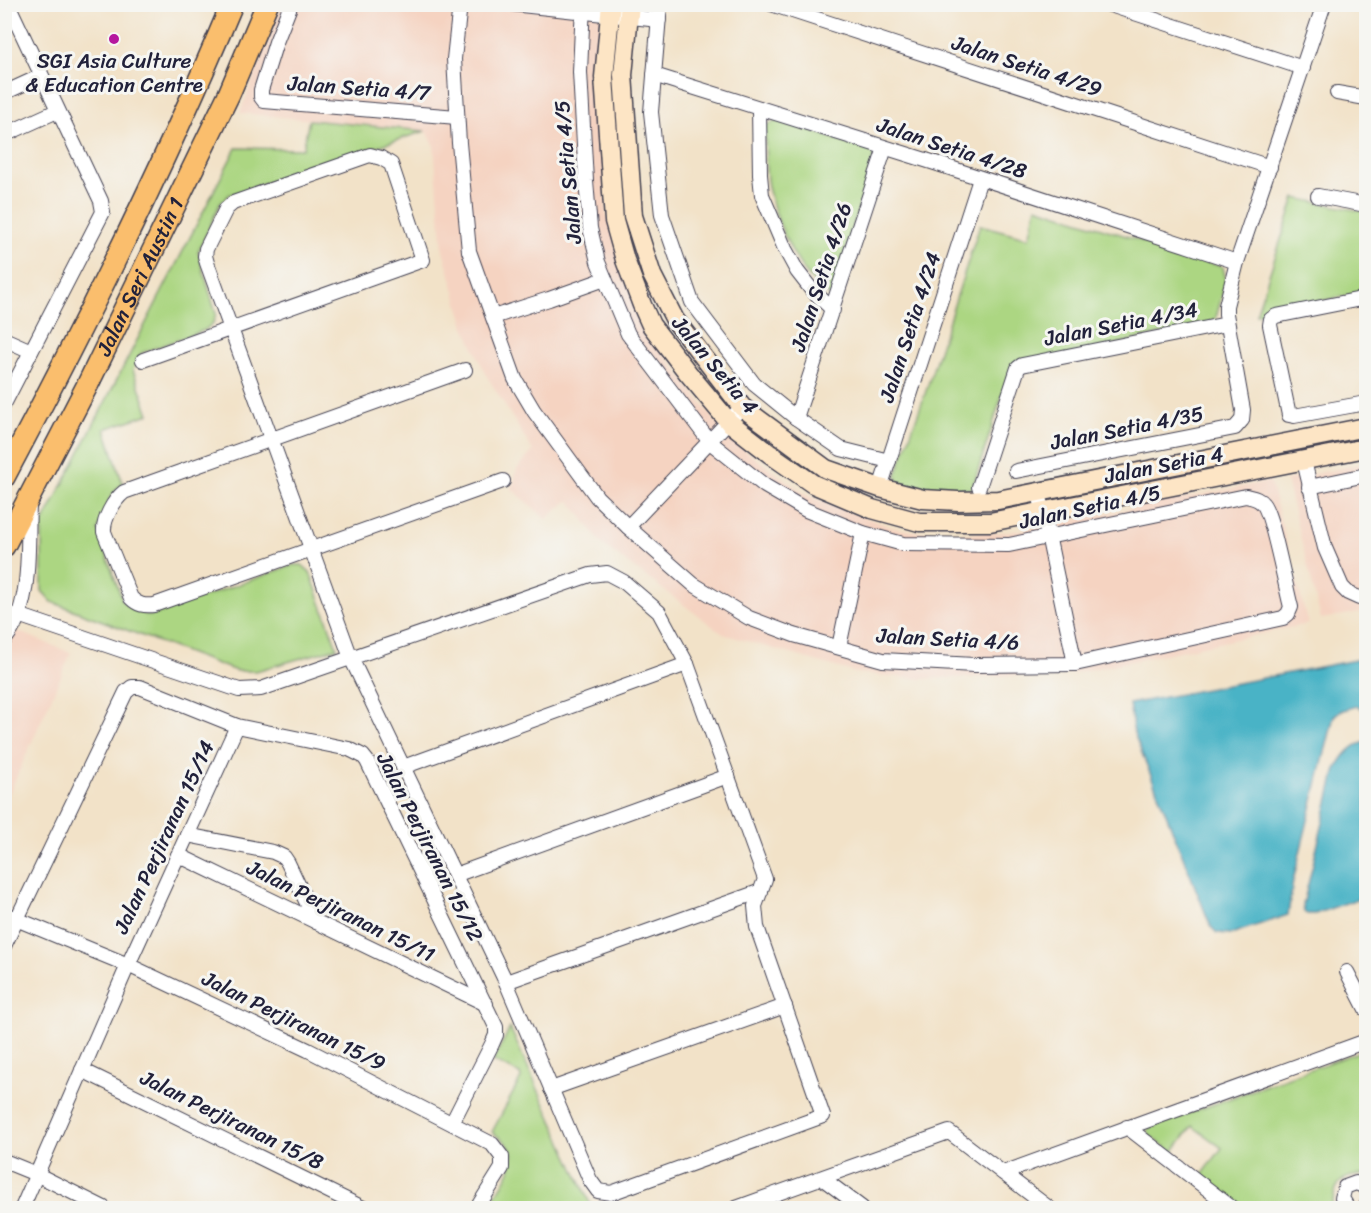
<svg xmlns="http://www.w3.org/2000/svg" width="1371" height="1213" font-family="Sriracha,sans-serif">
<rect width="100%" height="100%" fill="#f6f6f2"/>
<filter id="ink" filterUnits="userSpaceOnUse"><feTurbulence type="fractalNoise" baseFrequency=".0167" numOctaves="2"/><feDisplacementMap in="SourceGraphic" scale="12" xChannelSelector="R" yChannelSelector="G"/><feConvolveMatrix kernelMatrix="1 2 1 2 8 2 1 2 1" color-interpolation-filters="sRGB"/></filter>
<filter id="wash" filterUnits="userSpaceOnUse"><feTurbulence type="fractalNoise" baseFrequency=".008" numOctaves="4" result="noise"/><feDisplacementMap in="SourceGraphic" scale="24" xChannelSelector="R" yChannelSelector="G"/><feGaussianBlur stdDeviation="1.35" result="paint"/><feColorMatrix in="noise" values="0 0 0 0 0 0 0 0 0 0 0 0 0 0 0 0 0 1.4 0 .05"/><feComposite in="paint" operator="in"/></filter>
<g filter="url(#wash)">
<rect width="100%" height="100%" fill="#f2e2c8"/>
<g fill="#f5d3c1">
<path d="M282,5h321l3,208 37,113 73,96 23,24 67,49 87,33 47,7 71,-3 259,-51 38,143 -233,49 -154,6 -64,-6 -134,-39 -121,-90 -33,-44 -23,19 -34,-30 5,-20 16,-18 -48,-78 -20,-46 -22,-77 -9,-104 -4,-9 -5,-6 -185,-18z"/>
<path d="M1366,463v148l-45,8 -35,-139z"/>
<path d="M5,626l66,27 -66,150z"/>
</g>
<g fill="#acd682" stroke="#677c5e" stroke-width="1.5">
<path d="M309,120l116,11 -196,64 -9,9 -22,48 18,62 -3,9 -8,7 -64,23 -8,17 16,44 -44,15 18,55c-15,9 -19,31 -25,46l25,72 12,8 14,6 144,-51h9l8,7 27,76 -81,23h-20l-184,-69 -10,-11v-66l194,-377 67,1z"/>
<path d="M778,120l97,32 -43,145c-33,-19 -54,-71 -63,-106 -5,-18 -3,-45 -4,-65z"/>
<path d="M1295,198l71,14v80l-110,22z"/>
<path d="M1036,207l187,60 3,13 -10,38 -7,5 -198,45 -39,121 -51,-1 -22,-4 -3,-9 28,-78 56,-172 49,13z"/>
<path d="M510,1028l82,180h-105c10,-16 37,-46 20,-64 -4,-5 -10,-8 -15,-12l29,-54 -1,-4 -27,-13z"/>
<path d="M1366,1049v126c-11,0 -25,1 -30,14 -3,7 -2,14 -7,19h-86l-41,-33 20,-27 -30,-22 -19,26 -25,-17v-7z"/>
</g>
<g fill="#48b3c6" stroke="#356a80" stroke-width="1.5">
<path d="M1366,658v53l-9,-5 -17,5 -6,5 -41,165 -5,34 -57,19 -14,-1 -6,-6 -77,-194 -5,-29z"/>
<path d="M1366,742v154l-51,18h-8l-3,-2 -1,-7 33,-136c8,-14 15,-24 30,-27z"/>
</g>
</g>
<g filter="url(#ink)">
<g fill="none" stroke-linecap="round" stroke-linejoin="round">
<defs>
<g id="street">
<path d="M291,4l-15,38 -15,48v7l3,4 193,16"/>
<path d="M460,4l-6,55 5,84 10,108 46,128 19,32 63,86 31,30 65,57 56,34 45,17 89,25 91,5 101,-1 208,-46 5,-4 3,-7c-5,-18 -19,-93 -28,-103 -5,-6 -10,-6 -17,-8l-237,49 -106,-1 -40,-11 -57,-23 -41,-24 -55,-44 -82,-108 -30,-72 -8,-34 -4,-47 -6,-109 3,-68"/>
<path d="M512,4l147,16"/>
<path d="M660,4l-9,108 11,103 30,87 62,82 42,34 45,31 48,12"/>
<path d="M771,4l499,163"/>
<path d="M1107,4l196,64"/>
<path d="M654,75l281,88 302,99"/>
<path d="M4,93l37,-17"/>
<path d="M1337,93l29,5"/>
<path d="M759,108l1,67 2,20 23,54 12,22 14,18 22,21"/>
<path d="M4,135l53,-24"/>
<path d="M1318,196l48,9"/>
<path d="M1366,298l-90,18 -5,3 -1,6 19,90 5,1 72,-13"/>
<path d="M493,317l56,-18 56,-20"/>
<path d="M4,339l27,12"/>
<path d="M465,370l-341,122c-10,8 -21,27 -20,40l27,66c7,7 13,8 23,7l349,-124"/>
<path d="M4,404l99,-192 -2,-11 -93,-197"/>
<path d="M796,418l89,-270"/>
<path d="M1304,461l21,87 17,39 6,6 11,5 7,-1"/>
<path d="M1016,471l219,-43 7,-8 1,-10 -17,-96v-8l11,-44 87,-258"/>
<path d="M979,487l39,-119 4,-3 205,-41"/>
<path d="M1309,487l57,-12"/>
<path d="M880,488l100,-309"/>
<path d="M1039,492l36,172"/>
<path d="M628,527l114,-120"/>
<path d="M18,615l221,75 22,-1 329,-114 17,-2 17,9 35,30 28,52 78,215 -10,27 2,21 66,189 -212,77 -13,-2 -8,-11 -84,-198 -155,-324 -144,-395 -2,-7 1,-7 20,-40 7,-6 137,-48 11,3 10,6 32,96 -280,100"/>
<path d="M4,640c29,-31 23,-95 25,-134"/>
<path d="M839,647l24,-114"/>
<path d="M403,767l284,-103"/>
<path d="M187,835l86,17 11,5 4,6 28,59"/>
<path d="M178,855l308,149"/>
<path d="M455,875l273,-99"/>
<path d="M4,914l124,51 180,85 184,94 10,13v11l-25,40"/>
<path d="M4,946l122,-254 6,-5h8l97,39 112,23 14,7 4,5 129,266v8l-4,9 -40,79"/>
<path d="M1347,972l19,37"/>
<path d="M506,982l255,-91"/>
<path d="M82,1070l281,138"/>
<path d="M551,1089l234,-83"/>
<path d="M1127,1127l105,81"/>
<path d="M4,1161l32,13 68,34"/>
<path d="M1003,1173l363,-132"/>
<path d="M822,1178l40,30"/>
<path d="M22,1208l106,-243 109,-239"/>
<path d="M736,1208l213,-76 100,76"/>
<path d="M1348,1208l-6,-10 3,-11 11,-4 10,4"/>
<path d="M1364,1208l2,-2"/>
</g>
<g id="secondary">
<path d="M611,4l-7,73 10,144 11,39 17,45 9,20 37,48 41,49 41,32 43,30 59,25 47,13h71l376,-74"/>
<path d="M630,4l-7,71 10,141 19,59 23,45 67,87 84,62 54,19 43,11 35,2 40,-1 368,-73"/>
</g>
<g id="primary">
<path d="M4,477c82,-154 160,-311 228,-473"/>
<path id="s1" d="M4,546l84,-162 141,-290 38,-90"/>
</g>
</defs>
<use href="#street" stroke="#413f50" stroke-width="16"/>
<use href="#secondary" stroke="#413f50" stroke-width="21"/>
<use href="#primary" stroke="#413f50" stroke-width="24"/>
<use href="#street" stroke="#fff" stroke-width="14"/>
<use href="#secondary" stroke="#fde5c5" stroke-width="18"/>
<use href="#primary" stroke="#fabe6d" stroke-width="21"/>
</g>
</g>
<circle fill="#b5179e" stroke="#f6f6f2" stroke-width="2" cx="114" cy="39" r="6"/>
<g text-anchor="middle" stroke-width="6" stroke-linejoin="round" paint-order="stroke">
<g font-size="21" fill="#22223b" stroke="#f6f6f2">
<text x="114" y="68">SGI Asia Culture<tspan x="114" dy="24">&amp; Education Centre</tspan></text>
</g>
<g font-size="21" fill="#22223b" stroke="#f6f6f2">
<text transform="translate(1027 66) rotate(18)" y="7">Jalan Setia 4/29</text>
<text transform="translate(359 88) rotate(4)" y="7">Jalan Setia 4/7</text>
<text transform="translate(952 148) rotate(18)" y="7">Jalan Setia 4/28</text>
<text transform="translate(568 172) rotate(-95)" y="7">Jalan Setia 4/5</text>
<text transform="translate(821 277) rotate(-72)" y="7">Jalan Setia 4/26</text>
<text dy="7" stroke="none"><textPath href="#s1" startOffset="302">Jalan Seri Austin 1</textPath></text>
<text transform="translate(1121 324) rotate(-11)" y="7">Jalan Setia 4/34</text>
<text transform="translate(910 327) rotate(-72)" y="7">Jalan Setia 4/24</text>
<text transform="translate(715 365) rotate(50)" y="7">Jalan Setia 4</text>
<text transform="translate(1127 428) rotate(-11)" y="7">Jalan Setia 4/35</text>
<text transform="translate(1164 465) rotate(-11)" y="7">Jalan Setia 4</text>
<text transform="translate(1090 507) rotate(-12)" y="7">Jalan Setia 4/5</text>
<text transform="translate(948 639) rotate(3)" y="7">Jalan Setia 4/6</text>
<text transform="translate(164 837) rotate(-65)" y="7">Jalan Perjiranan 15/14</text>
<text transform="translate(430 847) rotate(63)" y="7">Jalan Perjiranan 15/12</text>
<text transform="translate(341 911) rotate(26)" y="7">Jalan Perjiranan 15/11</text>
<text transform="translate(294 1021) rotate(26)" y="7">Jalan Perjiranan 15/9</text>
<text transform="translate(232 1120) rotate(26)" y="7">Jalan Perjiranan 15/8</text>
</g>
</g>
<rect width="1371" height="1213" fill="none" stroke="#f6f6f2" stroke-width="24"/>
</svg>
